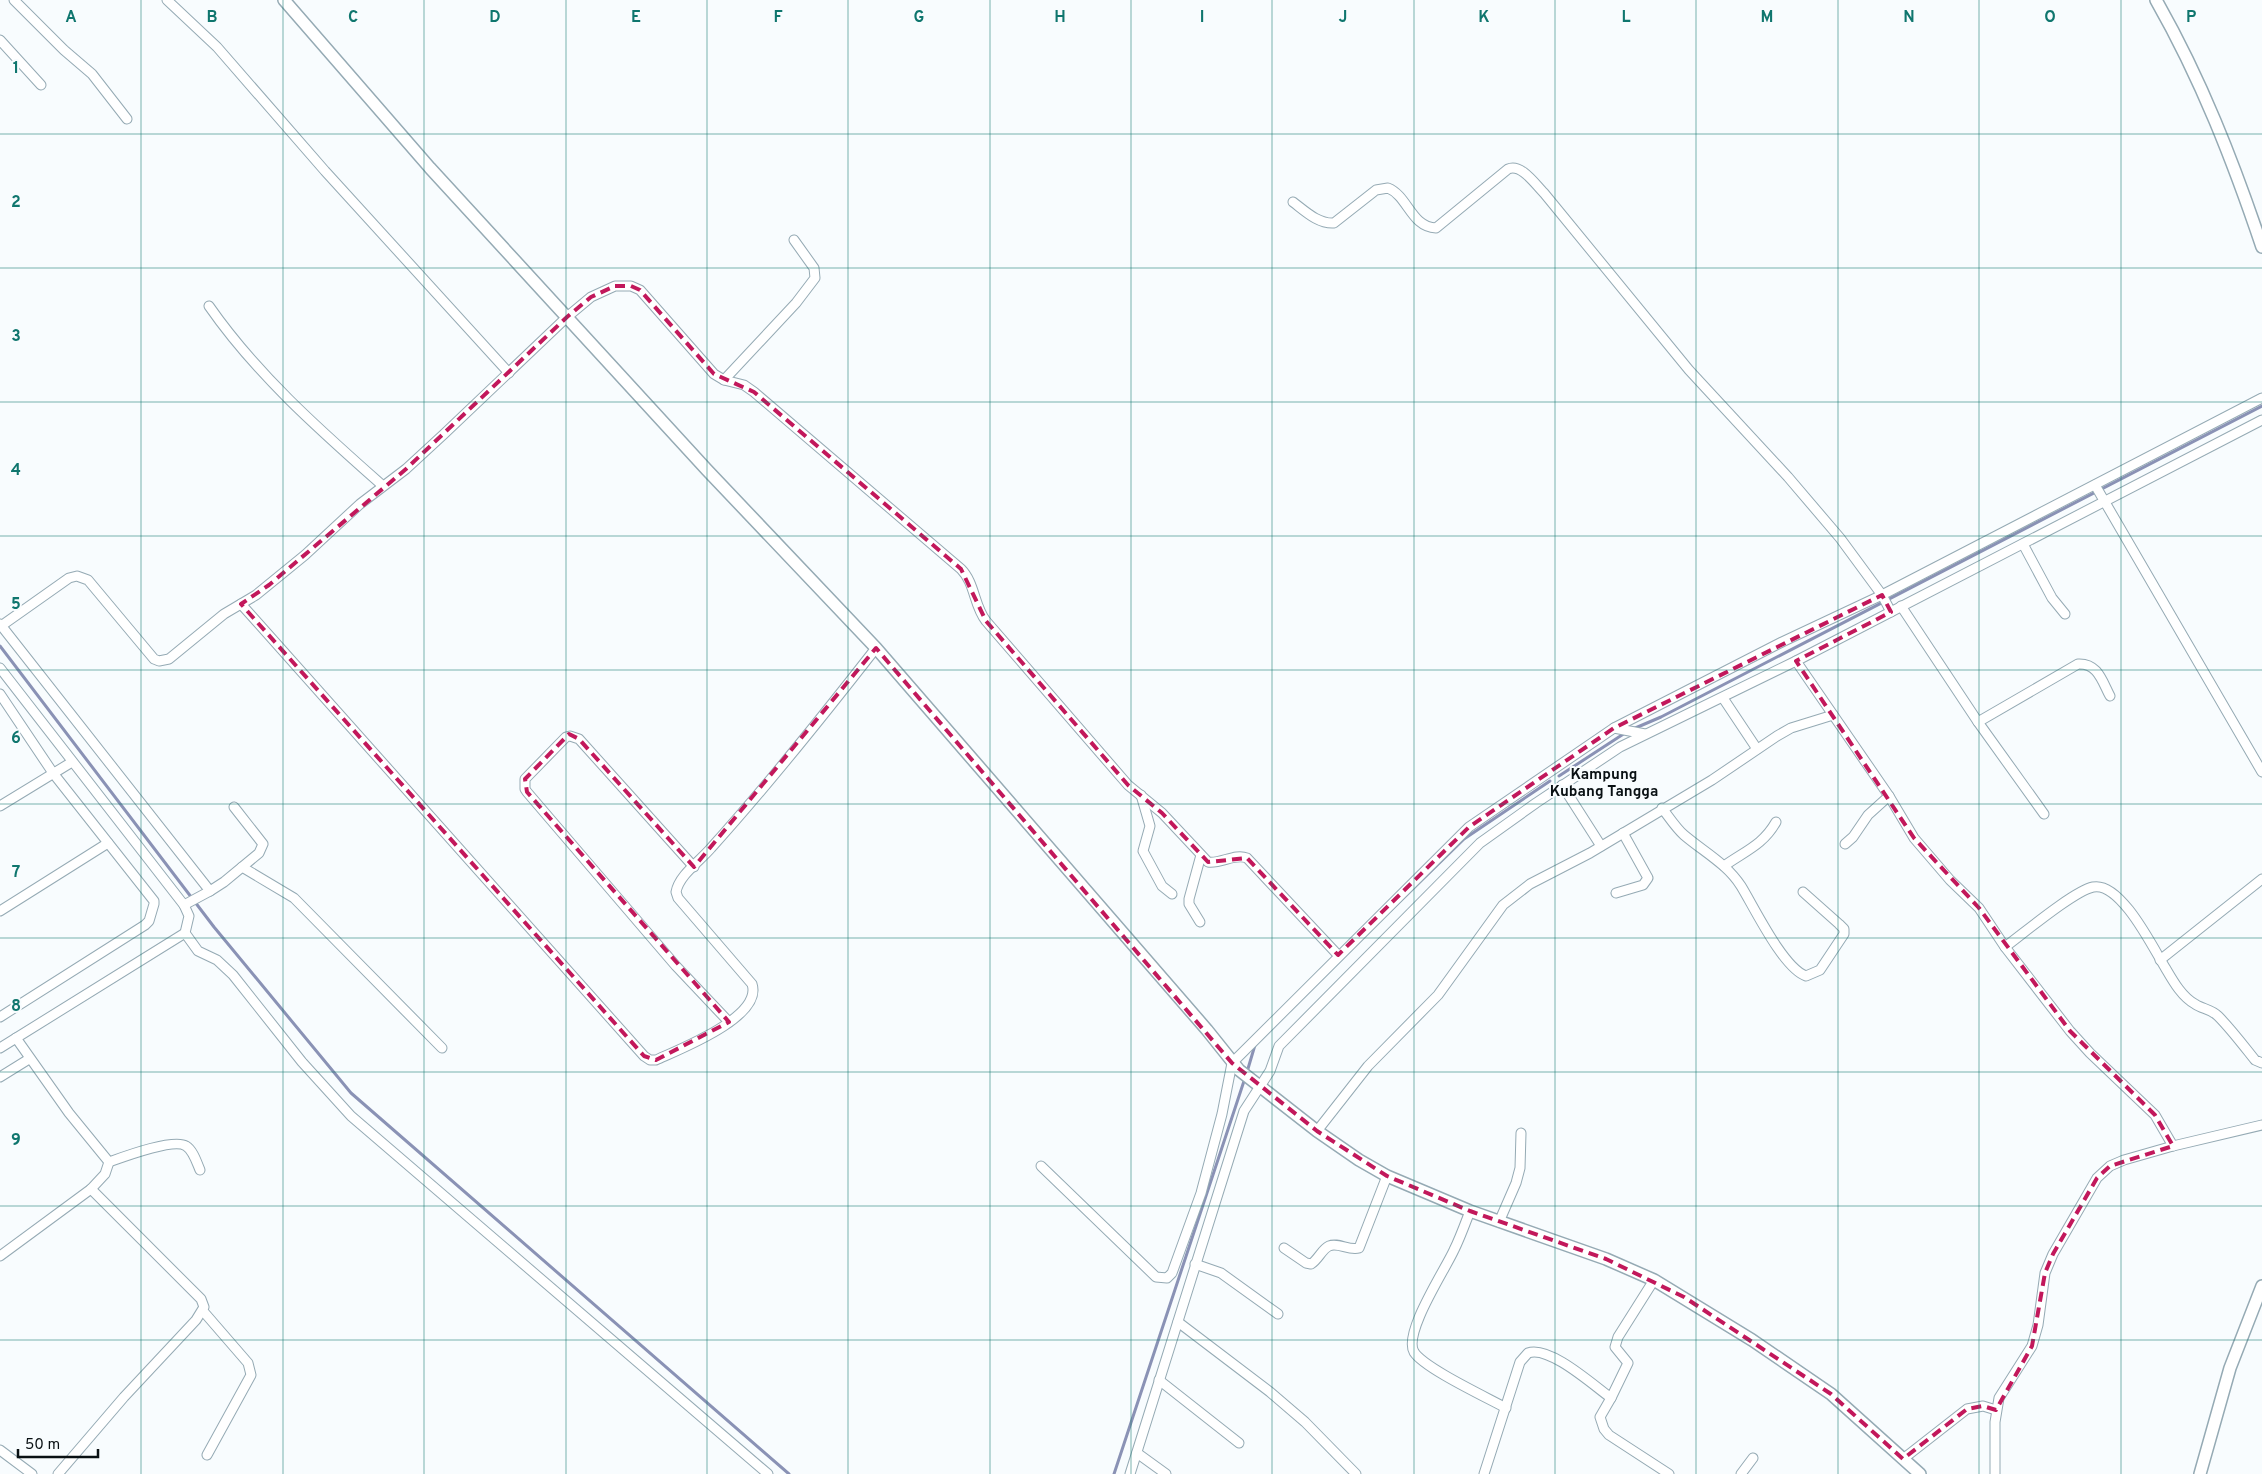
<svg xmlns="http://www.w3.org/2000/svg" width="2262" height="1474" font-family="Overpass,sans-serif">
<rect width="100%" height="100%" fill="#f8fcfe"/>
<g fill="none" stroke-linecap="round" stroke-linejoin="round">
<g stroke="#8a92b5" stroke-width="3">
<path d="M0,646l214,281 137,166 438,381"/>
<path d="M1633,729l28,-12 601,-311"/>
<path d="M1559,776l66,-43"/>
<path d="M1391,910l73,-71 86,-58"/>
<path d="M1247,1072l8,-27"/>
<path d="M1114,1474l131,-396"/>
</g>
<defs>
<g id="minor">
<path d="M14,0l50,50 28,24 35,45"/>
<path d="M167,0l50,47 108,124 184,202"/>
<path d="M0,40l41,45"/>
<path d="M1293,202c12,9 25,22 41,21l42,-33 12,-2c20,8 23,39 48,40l72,-59c13,-6 27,15 36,24l145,177 99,107 52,61 42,57 9,17"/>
<path d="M209,306c48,69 112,125 174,180"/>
<path d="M724,380l72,-77 19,-25 -1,-10 -20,-28"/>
<path d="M2095,485l167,287"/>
<path d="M2023,544l29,54 13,16"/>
<path d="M241,604l403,452 6,4h6c24,-11 107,-43 96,-76l-74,-86 -2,-6c3,-17 24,-31 35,-44 58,-64 112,-132 165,-200"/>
<path d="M1901,606l77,116 66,92"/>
<path d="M0,624l210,267 -26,14"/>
<path d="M1,626l68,-48 8,-2 11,4 66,79 5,2 10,-2 55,-45 32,-19 49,-40 55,-51 46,-35 38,-35 123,-117 24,-20 24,-11h16l9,4 74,84 10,6 20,5 10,7 207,177c14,14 13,37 25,52l142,164 34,28 46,49c13,2 27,-9 39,-4l91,97"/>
<path d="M1796,661l93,135 25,42 36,42 29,28 26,39c19,-14 69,-56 88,-60 28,-6 61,63 73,82 7,12 16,28 29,35 7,5 16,5 23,12 13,13 25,29 37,44l7,3"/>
<path d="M0,668l184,237 5,11 -4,17 13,18 19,9 16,15 69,87 49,54 417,358"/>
<path d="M0,694l53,79 101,128v3l-5,17 -4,4 -145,92"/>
<path d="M1723,698l34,51"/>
<path d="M1978,722l100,-58c20,-1 24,17 32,32"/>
<path d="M1614,728l31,6"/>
<path d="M1562,785l39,61"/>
<path d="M1141,795l9,31 -7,25 19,35 10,8"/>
<path d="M0,806l72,-44"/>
<path d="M1662,808c7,9 14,20 22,27 20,17 43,29 57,51 13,21 42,82 65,90l14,-6 24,-36v-5l-5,-5 -36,-32"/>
<path d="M1845,844l8,-7 15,-22 21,-19"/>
<path d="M1724,866c21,-15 39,-21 52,-44"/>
<path d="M242,867l52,31 148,150"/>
<path d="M694,867l-115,-128 -9,-3 -4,1 -41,42v10l2,3 149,174 53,56"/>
<path d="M210,891l14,-9 35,-29 4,-9 -29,-37"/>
<path d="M1616,893l27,-8 5,-7 -25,-45"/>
<path d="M0,911l108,-68"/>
<path d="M1200,922l-11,-18v-5l12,-44"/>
<path d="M2005,947l65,84 20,22 65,62 18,31"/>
<path d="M2160,960l102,-81"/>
<path d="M16,1038l53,75 40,49"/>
<path d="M0,1048l185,-115"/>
<path d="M0,1077l29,-18"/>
<path d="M1317,1131l51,-65 70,-71 65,-90 27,-21 60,-31 122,-73 65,-44 14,-8 42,-13"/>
<path d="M109,1162c14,-5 65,-24 77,-16 7,4 11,17 14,24"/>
<path d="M1041,1166l115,111 11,1 5,-5 29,-80 21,-79 10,-51 237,-236 145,-99 168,-86 100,-47 380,-197"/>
<path d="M1470,1211c-5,13 -10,27 -16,39 -9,20 -51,83 -40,102 10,16 72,45 92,56"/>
<path d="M1499,1222l17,-39 4,-15 1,-35"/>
<path d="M1284,1248l22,15 5,1c7,-4 11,-15 18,-18 9,-4 20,5 30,2l28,-72"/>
<path d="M0,1256l91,-67 14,-15 4,-12"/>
<path d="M1195,1264l26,9 57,41"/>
<path d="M203,1311l45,52 3,12 -44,80"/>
<path d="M1178,1322l92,70 35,30 51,52"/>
<path d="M1159,1380l80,63"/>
<path d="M1611,1398l-11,19 4,12 5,6 60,39"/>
<path d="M0,1450l32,24"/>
<path d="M1137,1453l29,21"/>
<path d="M1903,1459l64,-50 16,-3 13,4"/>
<path d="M58,1474l66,-77 72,-77 8,-13 -3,-8 -110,-110"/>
<path d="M1130,1474l114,-363 26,-40 9,-25 201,-203 56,-40 84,-56 176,-86 466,-241"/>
<path d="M1484,1474l36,-112 8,-9c21,-8 65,32 83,45l17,-35 -13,-16 3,-10 36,-57"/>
<path d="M1741,1474l12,-16"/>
<path d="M1995,1474v-52l4,-24 33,-52 6,-21 7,-52 8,-19 44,-76 13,-12 14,-6 49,-14 89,-21"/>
</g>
<g id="tertiary">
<path d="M284,0l146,168 277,302 169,178 331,382 32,40 78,61 42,29 28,16 83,35 136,48 48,21 98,60 79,54 89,80"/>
<path d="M2156,0c45,79 77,161 106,247"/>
<path d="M2200,1474l30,-106 32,-82"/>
</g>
</defs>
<use href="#minor" stroke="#95aab4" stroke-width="11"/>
<use href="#tertiary" stroke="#95aab4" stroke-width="14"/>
<use href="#minor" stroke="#fff" stroke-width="9"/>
<use href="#tertiary" stroke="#fff" stroke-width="11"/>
</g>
<path fill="none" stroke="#c2185b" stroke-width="4" stroke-dasharray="10 6" stroke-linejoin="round" d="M615,286h16l9,4 74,84 40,18 207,177 25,52 142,164 34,28 46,49 39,-4 91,97 131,-128 145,-99 268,-133 9,17 -95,49 118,177 65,70 91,123 85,84 18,31 -63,20 -13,12 -44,76 -8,19 -13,73 -36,64 -13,-4 -16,3 -64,50 -72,-65 -147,-97 -78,-38 -136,-48 -83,-35 -70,-45 -85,-68 -356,-415 -182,219 -115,-128 -10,-5 -44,45 2,13 202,230 -73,38 -12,-4 -403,-452 28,-19 137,-116 161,-152 24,-20z"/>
<path fill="none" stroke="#0f766e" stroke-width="1" stroke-opacity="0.55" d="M141,0v1474M283,0v1474M424,0v1474M566,0v1474M707,0v1474M848,0v1474M990,0v1474M1131,0v1474M1272,0v1474M1414,0v1474M1555,0v1474M1696,0v1474M1838,0v1474M1979,0v1474M2121,0v1474M0,134h2262M0,268h2262M0,402h2262M0,536h2262M0,670h2262M0,804h2262M0,938h2262M0,1072h2262M0,1206h2262M0,1340h2262"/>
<g text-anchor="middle" stroke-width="4" stroke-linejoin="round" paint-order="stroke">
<g font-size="15" font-weight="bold" fill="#091013" stroke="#f8fcfe">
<text x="1604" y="779">Kampung<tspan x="1604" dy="17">Kubang Tangga</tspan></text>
</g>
</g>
<g font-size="16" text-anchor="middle" font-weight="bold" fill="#0f766e" stroke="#f8fcfe" stroke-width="4" stroke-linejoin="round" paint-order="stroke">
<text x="71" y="22">A</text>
<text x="212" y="22">B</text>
<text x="353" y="22">C</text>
<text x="495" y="22">D</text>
<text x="636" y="22">E</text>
<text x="778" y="22">F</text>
<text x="919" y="22">G</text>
<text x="1060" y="22">H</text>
<text x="1202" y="22">I</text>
<text x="1343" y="22">J</text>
<text x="1484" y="22">K</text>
<text x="1626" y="22">L</text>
<text x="1767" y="22">M</text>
<text x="1909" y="22">N</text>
<text x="2050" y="22">O</text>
<text x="2191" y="22">P</text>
<text x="16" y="73">1</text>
<text x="16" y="207">2</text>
<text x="16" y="341">3</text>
<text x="16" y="475">4</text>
<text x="16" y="609">5</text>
<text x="16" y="743">6</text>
<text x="16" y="877">7</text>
<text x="16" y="1011">8</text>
<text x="16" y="1145">9</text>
</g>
<path d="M18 1449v8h80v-8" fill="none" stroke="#091013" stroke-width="2.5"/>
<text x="25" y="1449" font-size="15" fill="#091013" stroke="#f8fcfe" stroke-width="4" paint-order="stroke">50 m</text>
</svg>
